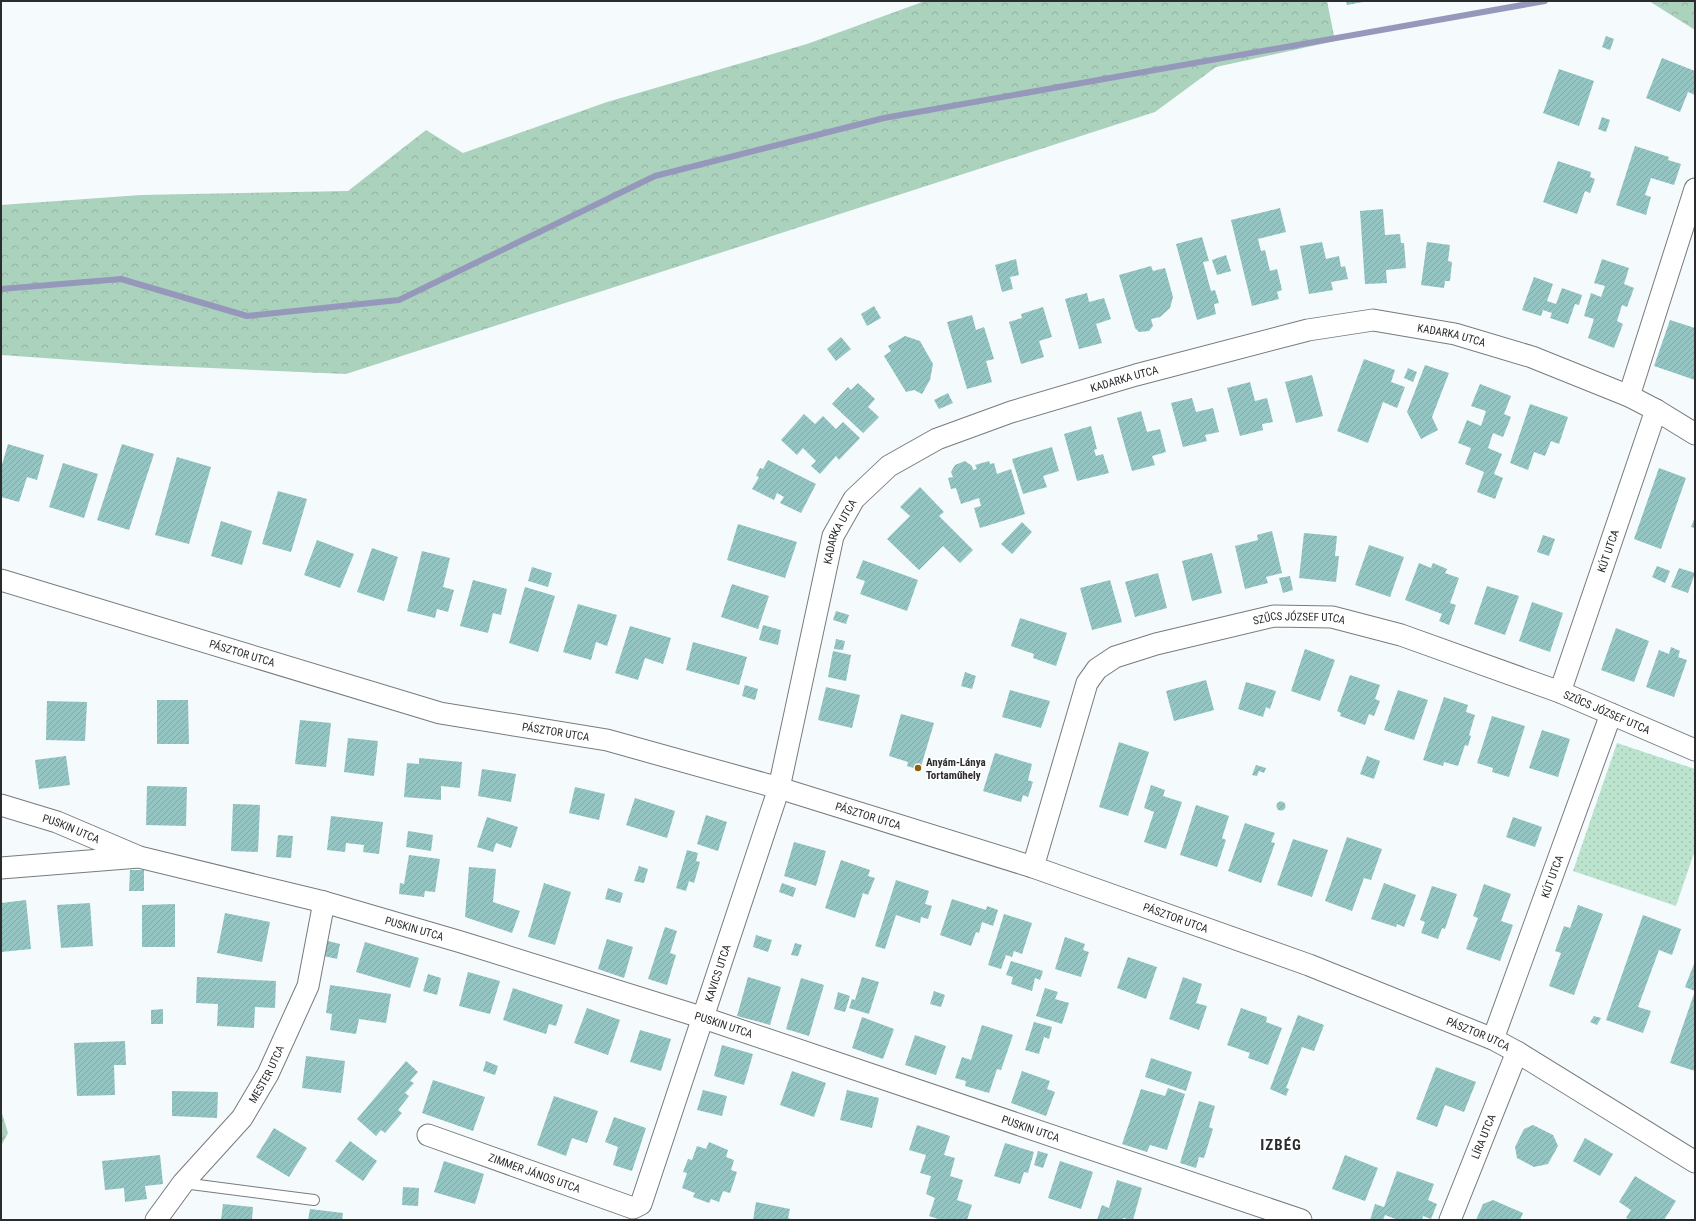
<svg xmlns="http://www.w3.org/2000/svg" width="1696" height="1221" font-family="'Roboto Condensed',sans-serif">
<defs>
<pattern id="forest-crowns" width="20" height="18" patternUnits="userSpaceOnUse"><rect width="20" height="18" fill="#abd2bd"/><path d="M2 6a3 3 0 1 1 6 0M12 15a3 3 0 1 1 6 0" fill="none" stroke="#93b4a3"/></pattern>
<pattern id="park-dots" width="8" height="8" patternUnits="userSpaceOnUse"><rect width="8" height="8" fill="#bce3ce"/><path d="M2 2h.1M6 6h.1" fill="none" stroke="#a2c3b1" stroke-width="1.8" stroke-linecap="round"/></pattern>
<pattern id="building-hatch" width="6" height="6" patternUnits="userSpaceOnUse"><rect width="6" height="6" fill="#94c5c2"/><path d="M-1 1l2-2M0 6l6-6M5 7l2-2" fill="none" stroke="#80a9a7"/></pattern>
</defs>
<rect width="100%" height="100%" fill="#f5fafc"/>
<g fill="url(#forest-crowns)">
<path d="M925,1h402l8,40 -119,26 -61,45 -809,262 -202,-9 -143,-10v-150l140,-10 207,-4 78,-61 37,23 144,-51 200,-58z"/>
<path d="M1649,1h46v29z"/>
<path d="M1,1110l7,23 -7,13z"/>
</g>
<path fill="url(#park-dots)" d="M1617,743l78,26v81l-19,56 -103,-35z"/>
<g fill="none" stroke-linecap="round" stroke-linejoin="round">
<path stroke="#9698bb" stroke-width="6" d="M1,289l120,-10 126,37 152,-16 256,-124 229,-58 661,-117"/>
</g>
<g fill="url(#building-hatch)">
<path d="M1346,1h17v1l-16,3z"/>
<path d="M1606,36l8,3 -4,11 -8,-3z"/>
<path d="M1662,58l33,13v24l-7,-3 -8,20 -34,-14z"/>
<path d="M1559,69l35,12 -15,45 -36,-13z"/>
<path d="M1602,117l8,3 -4,12 -8,-3z"/>
<path d="M1635,146l34,11 -1,3 13,4 -7,21 -23,-7 -6,17 6,2 -5,18 -30,-10z"/>
<path d="M1558,161l33,11 -1,5 5,2 -5,14 -5,-2 -8,23 -34,-12z"/>
<path d="M1280,208l6,24 -28,7 3,12 4,-1 5,21 7,-2 5,21 -5,2 2,7 -27,7 -21,-86z"/>
<path d="M1383,209l2,26 15,-1 1,9h3l2,25 -20,2 1,13 -22,1 -5,-73z"/>
<path d="M1202,237l7,24 -6,1 8,29 4,-1 4,13 -5,1 2,10 -19,6 -21,-76z"/>
<path d="M1322,242l4,17 13,-3 2,11 4,-1 3,13 -17,3 2,8 -24,4 -9,-48z"/>
<path d="M1427,242l23,3 -2,16 4,1 -2,19h-5l-1,7 -23,-3z"/>
<path d="M1226,255l5,16 -14,4 -5,-15z"/>
<path d="M1016,259l3,16 -9,2 3,12 -11,3 -7,-27z"/>
<path d="M1602,259l27,9 -5,16 10,4 -7,19 -5,-2 -5,16 6,3 -9,24 -26,-10 6,-19 -10,-3 7,-23 10,4 4,-11 -11,-3z"/>
<path d="M1151,266l2,5 12,-3 8,29 -3,11 -10,9 -9,2 2,7 -4,5 -10,1 -4,-4 -16,-53z"/>
<path d="M1534,277l19,7 -6,17 9,3 6,-16 20,7 -3,10 -4,-1 -7,20 -18,-6 2,-5 -9,-3 -2,6 -19,-6z"/>
<path d="M1087,293l2,9 15,-4 7,21 -15,5 6,19 -23,6 -14,-50z"/>
<path d="M874,306l7,12 -14,8 -6,-12z"/>
<path d="M1043,307l9,30 -13,4 5,16 -23,7 -12,-42 13,-4 -1,-4z"/>
<path d="M972,315l4,15 8,-3 10,32 -8,2 6,21 -25,7 -20,-67z"/>
<path d="M1670,320l25,8v52l-41,-14z"/>
<path d="M905,336l15,5 13,23 -3,16 -8,14 -8,-4 -8,2 -22,-36 7,-5 -3,-5z"/>
<path d="M841,337l10,12 -15,12 -9,-12z"/>
<path d="M1364,359l31,11 -4,12 14,5 -8,21 -14,-6 -15,41 -31,-12z"/>
<path d="M1425,365l24,8 -17,44 6,13 -17,9 -14,-27z"/>
<path d="M1408,368l9,4 -4,10 -9,-4z"/>
<path d="M1312,375l11,41 -27,7 -11,-41z"/>
<path d="M1250,382l5,19 12,-3 6,24 -11,2 1,6 -23,6 -13,-48z"/>
<path d="M858,383l17,16 -7,8 11,10 -16,16 -31,-29 16,-17 3,3z"/>
<path d="M1480,384l31,12 -7,18 7,3 -8,20 -10,-4 -5,15 14,6 -8,20 9,4 -8,21 -18,-7 7,-20 -19,-8 6,-16 -13,-5 9,-23 14,6 5,-15 -15,-5z"/>
<path d="M948,393l5,10 -14,6 -5,-9z"/>
<path d="M1192,398l4,14 17,-4 6,24 -14,3 2,6 -24,6 -12,-44z"/>
<path d="M1530,404l38,13 -9,27 -8,-3 -6,15 -11,-4 -6,18 -18,-7z"/>
<path d="M1141,411l6,21 13,-3 6,23 -14,4 3,9 -23,6 -15,-53z"/>
<path d="M804,414l11,10 8,-8 13,13 7,-7 17,16 -21,22 -3,-4 -16,18 -9,-8 5,-5 -13,-13 -6,7 -16,-15z"/>
<path d="M1091,426l6,23 -3,1 2,6 7,-2 6,19 -32,8 -13,-47z"/>
<path d="M8,444l36,11 -7,25 -10,-3 -8,25 -18,-5v-29z"/>
<path d="M122,444l32,10 -25,76 -32,-10z"/>
<path d="M1052,447l7,24 -16,5 4,11 -24,7 -11,-35z"/>
<path d="M177,457l34,10 -22,77 -34,-9z"/>
<path d="M768,460l48,24 -15,29 -21,-10 4,-6 -7,-4 -3,7 -22,-11 7,-12 -3,-1 4,-8 3,1z"/>
<path d="M965,461l7,5 1,4 4,-1 -2,-4 14,-4 1,3 4,-1 3,11 14,-5 14,45 -45,14 -6,-20 7,-2 -2,-8 -18,6 -5,-16 -5,1 -3,-11 5,-1 -2,-5 4,-7z"/>
<path d="M63,463l35,11 -14,44 -35,-11z"/>
<path d="M1659,468l27,10 -25,71 -27,-10z"/>
<path d="M920,487l24,25 -5,4 34,34 -13,13 -17,-17 -24,24 -32,-31 23,-23 -10,-9z"/>
<path d="M278,491l29,8 -16,53 -29,-8z"/>
<path d="M1695,517v11l-4,-1z"/>
<path d="M221,521l31,10 -10,34 -31,-9z"/>
<path d="M1022,522l10,10 -20,22 -11,-10z"/>
<path d="M738,524l59,18 -12,36 -58,-18z"/>
<path d="M1272,531l10,42 -16,4 2,6 -23,6 -10,-43 23,-6 -1,-5z"/>
<path d="M1304,533l33,3 -2,20h4l-3,26 -37,-4z"/>
<path d="M1543,535l12,4 -6,17 -12,-4z"/>
<path d="M317,540l37,14 -14,34 -36,-13z"/>
<path d="M1369,545l35,12 -14,40 -35,-12z"/>
<path d="M372,548l26,9 -14,44 -27,-9z"/>
<path d="M422,551l28,7 -7,29 11,3 -6,22 -11,-3 -2,9 -28,-7z"/>
<path d="M1212,553l10,40 -30,8 -10,-40z"/>
<path d="M863,560l55,20 -11,31 -47,-17 5,-13 -9,-3z"/>
<path d="M1419,563l12,5 2,-5 14,6 -2,4 14,5 -9,25 6,2 -7,20 -10,-4 3,-7 -37,-14z"/>
<path d="M1657,566l13,5 -5,12 -13,-6z"/>
<path d="M532,567l20,6 -4,14 -20,-6z"/>
<path d="M1679,568l16,5 -7,20 -17,-6z"/>
<path d="M1158,573l9,35 -32,9 -10,-35z"/>
<path d="M1290,576l3,14 -10,3 -4,-15z"/>
<path d="M473,580l34,9 -6,26 -8,-2 -5,20 -28,-7z"/>
<path d="M1110,580l12,42 -30,8 -12,-42z"/>
<path d="M732,584l37,12 -11,33 -37,-12z"/>
<path d="M1487,586l32,10 -14,39 -31,-11z"/>
<path d="M525,587l30,9 -17,56 -29,-9z"/>
<path d="M1532,602l31,11 -13,39 -31,-11z"/>
<path d="M578,604l39,11 -10,31 -11,-4 -5,18 -28,-8z"/>
<path d="M836,611l13,4 -3,9 -13,-4z"/>
<path d="M1020,618l47,15 -11,33 -23,-8 1,-4 -23,-8z"/>
<path d="M763,625l18,5 -3,15 -19,-5z"/>
<path d="M630,626l41,12 -8,26 -18,-6 -7,22 -23,-7z"/>
<path d="M1616,628l33,13 -15,41 -33,-12z"/>
<path d="M836,639l9,2 -2,9 -9,-1z"/>
<path d="M693,642l54,15 -8,28 -53,-15z"/>
<path d="M1671,647l9,4 -2,6 9,3 -13,37 -28,-10 13,-37 10,4z"/>
<path d="M1305,649l30,11 -15,41 -29,-10z"/>
<path d="M833,651l18,4 -5,26 -18,-4z"/>
<path d="M965,672l11,4 -4,13 -11,-3z"/>
<path d="M1350,675l30,10 -5,14 5,2 -6,15 -5,-2 -4,11 -25,-9 1,-3 -4,-2z"/>
<path d="M1206,680l8,30 -40,11 -8,-30z"/>
<path d="M1246,682l30,9 -6,18 -4,-2 -3,10 -25,-8z"/>
<path d="M745,685l13,4 -3,11 -13,-4z"/>
<path d="M826,687l34,8 -8,33 -34,-8z"/>
<path d="M1010,690l40,11 -9,27 -39,-11z"/>
<path d="M1398,690l30,10 -14,40 -30,-10z"/>
<path d="M1444,697l24,8 -2,7 9,3 -6,20 2,1 -3,10 -3,-1 -7,21 -14,-4 -1,4 -20,-6z"/>
<path d="M157,700h31l1,44h-32z"/>
<path d="M47,701l40,1 -2,39 -39,-1z"/>
<path d="M901,714l33,9 -14,47 -13,-4 1,-4 -19,-6z"/>
<path d="M1492,716l33,10 -16,51 -17,-5 1,-4 -16,-5z"/>
<path d="M300,720l31,3 -5,44 -31,-3z"/>
<path d="M1542,730l28,9 -12,38 -29,-9z"/>
<path d="M348,738l30,3 -4,35 -30,-4z"/>
<path d="M1119,742l30,10 -21,64 -29,-9z"/>
<path d="M995,753l37,11 -4,16 5,2 -5,15 -5,-2 -2,7 -38,-11z"/>
<path d="M66,756l4,29 -31,4 -4,-29z"/>
<path d="M1367,756l13,5 -6,18 -14,-5z"/>
<path d="M419,758l43,4 -2,26 -19,-2v14l-37,-3 3,-34 12,1z"/>
<path d="M1256,765l10,3 -2,5 -5,-2 -2,5 -5,-1z"/>
<path d="M482,769l34,5 -5,28 -33,-6z"/>
<path d="M1151,785l14,5 -2,6 19,6 -16,47 -22,-7 10,-30 -10,-4z"/>
<path d="M147,786l40,1 -1,39 -40,-1z"/>
<path d="M575,787l30,7 -6,26 -30,-7z"/>
<path d="M635,798l40,13 -8,27 -41,-13z"/>
<circle cx="1281" cy="806" r="4.5"/>
<path d="M233,804l27,1 -2,47 -27,-1z"/>
<path d="M1196,805l33,11 -7,22 4,2 -9,27 -37,-12z"/>
<path d="M706,815l21,7 -9,29 -21,-7z"/>
<path d="M331,816l52,6 -4,32 -16,-2 1,-7 -18,-2 -1,9 -18,-2z"/>
<path d="M487,817l31,10 -7,21 -15,-5 -3,9 -16,-5z"/>
<path d="M1513,817l29,10 -7,20 -29,-10z"/>
<path d="M1245,823l30,10 -4,9 4,1 -14,40 -33,-12z"/>
<path d="M408,831l25,4 -2,16 -25,-4z"/>
<path d="M278,835l15,1 -2,22 -15,-1z"/>
<path d="M1347,837l35,12 -11,31 -7,-2 -12,33 -27,-10z"/>
<path d="M1293,839l35,11 -16,47 -35,-12z"/>
<path d="M794,842l32,9 -10,35 -32,-10z"/>
<path d="M687,850l11,3 -2,8 4,1 -6,21 -5,-2 -3,10 -10,-3z"/>
<path d="M409,855l31,4 -5,33 -10,-1 -1,6 -25,-3 1,-11 4,1z"/>
<path d="M841,860l29,10 -2,6 7,2 -7,17 -5,-2 -8,25 -30,-10z"/>
<path d="M639,866l9,3 -4,14 -10,-2z"/>
<path d="M469,867l27,2 -3,33 27,9 -8,22 -47,-16z"/>
<path d="M130,870h14v21h-15z"/>
<path d="M896,880l33,11 -4,13 7,2 -4,13 -7,-2 -1,6 -24,-8 -11,34 -10,-3z"/>
<path d="M544,883l27,9 -16,53 -27,-8z"/>
<path d="M782,883l14,5 -3,9 -14,-5z"/>
<path d="M1384,883l32,12 -12,32 -7,-3 -1,3 -25,-8z"/>
<path d="M1484,884l27,10 -10,27 12,4 -13,36 -34,-12 12,-31 -5,-2z"/>
<path d="M1432,886l25,8 -12,35 -3,-1 -4,11 -17,-6 4,-11 -5,-2z"/>
<path d="M608,888l15,5 -3,10 -15,-4z"/>
<path d="M952,899l34,11 1,-4 11,4 -5,16 -11,-4 -3,11 -3,-1 -5,14 -31,-11z"/>
<path d="M26,900l5,49 -30,3v-49z"/>
<path d="M90,903l3,43 -32,2 -4,-43z"/>
<path d="M175,904v43h-33v-42z"/>
<path d="M1578,905l25,9 -29,81 -25,-9 12,-33 -6,-2 9,-25 6,2z"/>
<path d="M225,913l45,9 -8,40 -45,-9z"/>
<path d="M1004,914l28,9 -10,31 -8,-3 -2,6 -6,-2 -5,14 -13,-4z"/>
<path d="M1643,915l38,14 -9,26 -13,-5 -21,57 13,4 -8,22 -37,-13z"/>
<path d="M665,927l12,4 -7,22 6,2 -9,30 -19,-6z"/>
<path d="M756,935l16,5 -4,12 -15,-5z"/>
<path d="M1065,937l20,7 -2,6 6,2 -8,25 -26,-8z"/>
<path d="M607,939l26,8 -9,31 -26,-9z"/>
<path d="M328,941l12,3 -3,15 -13,-3z"/>
<path d="M365,942l54,16 -9,30 -54,-16z"/>
<path d="M795,943l7,2 -4,11 -7,-1z"/>
<path d="M1128,957l29,10 -11,32 -29,-11z"/>
<path d="M1011,961l32,10 -3,9 -5,-2 -3,13 -21,-7 2,-7 -7,-2z"/>
<path d="M1694,964h1v107l-25,-8 25,-72 -10,-4z"/>
<path d="M468,972l32,9 -10,33 -31,-8z"/>
<path d="M428,974l13,4 -4,17 -14,-4z"/>
<path d="M197,977l79,4 -1,27 -20,-1 -1,21 -37,-2 1,-22 -22,-1z"/>
<path d="M748,977l33,10 -11,38 -33,-9z"/>
<path d="M862,977l17,5 -10,32 -20,-6 3,-9 3,1z"/>
<path d="M1183,977l19,7 -6,19 11,3 -8,24 -30,-11z"/>
<path d="M801,978l23,7 -15,51 -23,-7z"/>
<path d="M330,985l61,9 -5,29 -27,-4 -3,15 -26,-4 2,-16 -6,-1z"/>
<path d="M513,988l50,17 -7,21 -7,-2 -3,10 -43,-14z"/>
<path d="M1045,988l13,4 -3,7 14,4 -7,21 -26,-8z"/>
<path d="M934,991l11,4 -4,12 -11,-3z"/>
<path d="M838,992l12,4 -5,16 -11,-3z"/>
<path d="M587,1008l33,12 -12,35 -34,-12z"/>
<path d="M1241,1008l26,9 -1,5 16,6 -14,37 -20,-7 2,-5 -23,-8z"/>
<path d="M163,1009v15h-12v-14z"/>
<path d="M1298,1015l26,10 -10,26 -12,-4 -16,41 3,1 -3,7 -16,-7z"/>
<path d="M1594,1016l7,2 -4,7 -7,-3z"/>
<path d="M862,1017l32,12 -11,30 -31,-11z"/>
<path d="M1034,1022l18,5 -3,12 -5,-2 -5,17 -14,-4z"/>
<path d="M982,1025l31,10 -12,35 -4,-1 -8,24 -24,-7 1,-5 -11,-3 7,-21 9,3z"/>
<path d="M640,1030l31,9 -10,32 -31,-9z"/>
<path d="M915,1035l31,11 -10,29 -31,-10z"/>
<path d="M125,1041l1,24h-12l1,30 -38,1 -3,-53z"/>
<path d="M722,1045l31,9 -9,31 -30,-9z"/>
<path d="M306,1056l39,5 -4,32 -39,-5z"/>
<path d="M1151,1058l41,14 -6,19 -41,-14z"/>
<path d="M406,1061l12,11 -8,9 4,2 -9,10 4,3 -11,14 4,3 -17,20 -4,-3 -5,6 -19,-17z"/>
<path d="M486,1061l12,5 -3,9 -12,-4z"/>
<path d="M1436,1067l40,15 -12,30 -19,-7 -8,22 -21,-8z"/>
<path d="M792,1071l34,12 -12,34 -34,-12z"/>
<path d="M1022,1071l28,10 -3,8 8,3 -9,24 -35,-13z"/>
<path d="M433,1080l52,17 -12,34 -51,-18z"/>
<path d="M1168,1088l17,6 -18,56 -17,-5 -3,7 -25,-8 19,-55 24,7z"/>
<path d="M703,1090l24,6 -5,20 -25,-6z"/>
<path d="M847,1090l32,8 -7,30 -32,-8z"/>
<path d="M172,1091l46,1 -1,26 -45,-2z"/>
<path d="M554,1096l44,15 -11,32 -15,-5 -6,18 -29,-11z"/>
<path d="M1199,1101l16,5 -6,21 4,2 -9,29 -5,-1 -3,11 -16,-5z"/>
<path d="M614,1117l32,11 -14,43 -19,-6 5,-18 -13,-5z"/>
<path d="M917,1125l33,11 -6,19 11,3 -5,18 13,4 -6,20 15,5 -5,15h-26l-12,-4 6,-18 -9,-4 5,-18 -11,-3 6,-18 -17,-5z"/>
<path d="M1533,1125l20,10 5,11 -10,18 -14,3 -17,-9 -2,-11 9,-18z"/>
<path d="M274,1128l33,20 -18,29 -33,-20z"/>
<path d="M1585,1138l28,16 -13,22 -27,-15z"/>
<path d="M350,1141l27,20 -14,20 -28,-20z"/>
<path d="M709,1142l19,8 -2,7 8,3 -3,10 6,2 -7,21 -7,-2 -4,11 -8,-3 -2,4 -16,-6 2,-4 -13,-5 5,-15 -4,-1 5,-13 4,1 5,-14 9,3z"/>
<path d="M1005,1143l29,9 -6,21 -4,-1 -4,12 -26,-8z"/>
<path d="M1038,1151l10,3 -5,14 -9,-3z"/>
<path d="M160,1155l3,29 -18,2 2,13 -22,3 -1,-14 -19,2 -3,-29z"/>
<path d="M1345,1155l33,13 -13,33 -33,-12z"/>
<path d="M444,1161l40,13 -9,30 -41,-12z"/>
<path d="M1060,1161l33,11 -12,37 -33,-11z"/>
<path d="M1397,1171l37,13 -6,16 9,4 -6,15 -8,-3 -1,4h-24l-13,-5 -2,5h-13l5,-16 9,3z"/>
<path d="M1635,1176l41,25 -12,19h-34l-4,-2 5,-8 -12,-8z"/>
<path d="M1117,1180l25,8 -9,32 -10,-2 -1,2h-25l5,-15 7,3z"/>
<path d="M403,1187l16,1 -1,18 -16,-1z"/>
<path d="M1493,1200l30,13 -3,7h-44l7,-16z"/>
<path d="M756,1202l34,7 -2,9 5,2h-40z"/>
<path d="M223,1204l30,3 -1,13h-31z"/>
<path d="M310,1209l33,4 -1,7h-34z"/>
</g>
<g fill="none" stroke-linecap="round" stroke-linejoin="round">
<defs>
<path id="lane" d="M183,1183l131,17"/>
<g id="street">
<path d="M1629,396l66,-207"/>
<path id="s1" d="M1,580l439,133 167,27 172,48 254,79 276,98 184,74 24,13 178,110"/>
<path id="s2" d="M1560,692l96,-282"/>
<path id="s3" d="M1,805l56,17 80,34"/>
<path id="s4" d="M1033,867l54,-184 10,-14 18,-12 41,-13 118,-28 58,1 69,18 159,57 135,58"/>
<path id="s5" d="M1,868l138,-11 185,45 137,40 243,76 597,202"/>
<path id="s6" d="M1493,1039l118,-325"/>
<path id="s7" d="M428,1135l205,73 8,-4 138,-416 54,-252 21,-37 35,-33 48,-27 74,-27 125,-37 172,-45 65,-10 82,14 77,23 97,39 27,14 39,24"/>
<path id="s8" d="M156,1220l27,-37 59,-65 26,-44 40,-88 16,-84"/>
<path id="s9" d="M1450,1220l67,-168"/>
</g>
</defs>
<use href="#lane" stroke="#777b7d" stroke-width="12"/>
<use href="#street" stroke="#777b7d" stroke-width="23"/>
<use href="#lane" stroke="#fff" stroke-width="10"/>
<use href="#street" stroke="#fff" stroke-width="21"/>
</g>
<circle fill="#905c0d" stroke="#fff" stroke-width="1.5" cx="918" cy="768" r="4"/>
<g text-anchor="middle" stroke-width="3" stroke-linejoin="round" paint-order="stroke">
<g font-size="11" fill="#2a2c2d" stroke="#fff">
<text dy="4" stroke="none"><textPath href="#s7" startOffset="1601">KADARKA UTCA</textPath></text>
<text dy="4" stroke="none"><textPath href="#s7" startOffset="1265">KADARKA UTCA</textPath></text>
<text dy="4" stroke="none"><textPath href="#s7" startOffset="929">KADARKA UTCA</textPath></text>
<text dy="4" stroke="none"><textPath href="#s2" startOffset="149">KÚT UTCA</textPath></text>
<text dy="4" stroke="none"><textPath href="#s4" startOffset="420">SZŰCS JÓZSEF UTCA</textPath></text>
<text dy="4" stroke="none"><textPath href="#s1" startOffset="252">PÁSZTOR UTCA</textPath></text>
<text dy="4" stroke="none"><textPath href="#s4" startOffset="744">SZŰCS JÓZSEF UTCA</textPath></text>
<text dy="4" stroke="none"><textPath href="#s1" startOffset="576">PÁSZTOR UTCA</textPath></text>
<text dy="4" stroke="none"><textPath href="#s1" startOffset="900">PÁSZTOR UTCA</textPath></text>
<text dy="4" stroke="none"><textPath href="#s3" startOffset="74">PUSKIN UTCA</textPath></text>
<text dy="4" stroke="none"><textPath href="#s6" startOffset="173">KÚT UTCA</textPath></text>
<text dy="4" stroke="none"><textPath href="#s1" startOffset="1224">PÁSZTOR UTCA</textPath></text>
<text dy="4" stroke="none"><textPath href="#s5" startOffset="423">PUSKIN UTCA</textPath></text>
<text dy="4" stroke="none"><textPath href="#s7" startOffset="470">KAVICS UTCA</textPath></text>
<text dy="4" stroke="none"><textPath href="#s5" startOffset="747">PUSKIN UTCA</textPath></text>
<text dy="4" stroke="none"><textPath href="#s1" startOffset="1548">PÁSZTOR UTCA</textPath></text>
<text dy="4" stroke="none"><textPath href="#s8" startOffset="184">MESTER UTCA</textPath></text>
<text dy="4" stroke="none"><textPath href="#s5" startOffset="1071">PUSKIN UTCA</textPath></text>
<text dy="4" stroke="none"><textPath href="#s9" startOffset="90">LÍRA UTCA</textPath></text>
<text dy="4" stroke="none"><textPath href="#s7" startOffset="113">ZIMMER JÁNOS UTCA</textPath></text>
</g>
<g font-size="11" font-weight="bold" fill="#2a2c2d" stroke="#fff" text-anchor="start">
<text x="926" y="766">Anyám-Lánya<tspan x="926" dy="13">Tortaműhely</tspan></text>
</g>
<g font-size="15" font-weight="bold" letter-spacing="1" fill="#2a2c2d" stroke="#fff">
<text x="1281" y="1150">IZBÉG</text>
</g>
</g>
<rect width="1696" height="1221" fill="none" stroke="#2a2c2d" stroke-width="4"/>
</svg>
